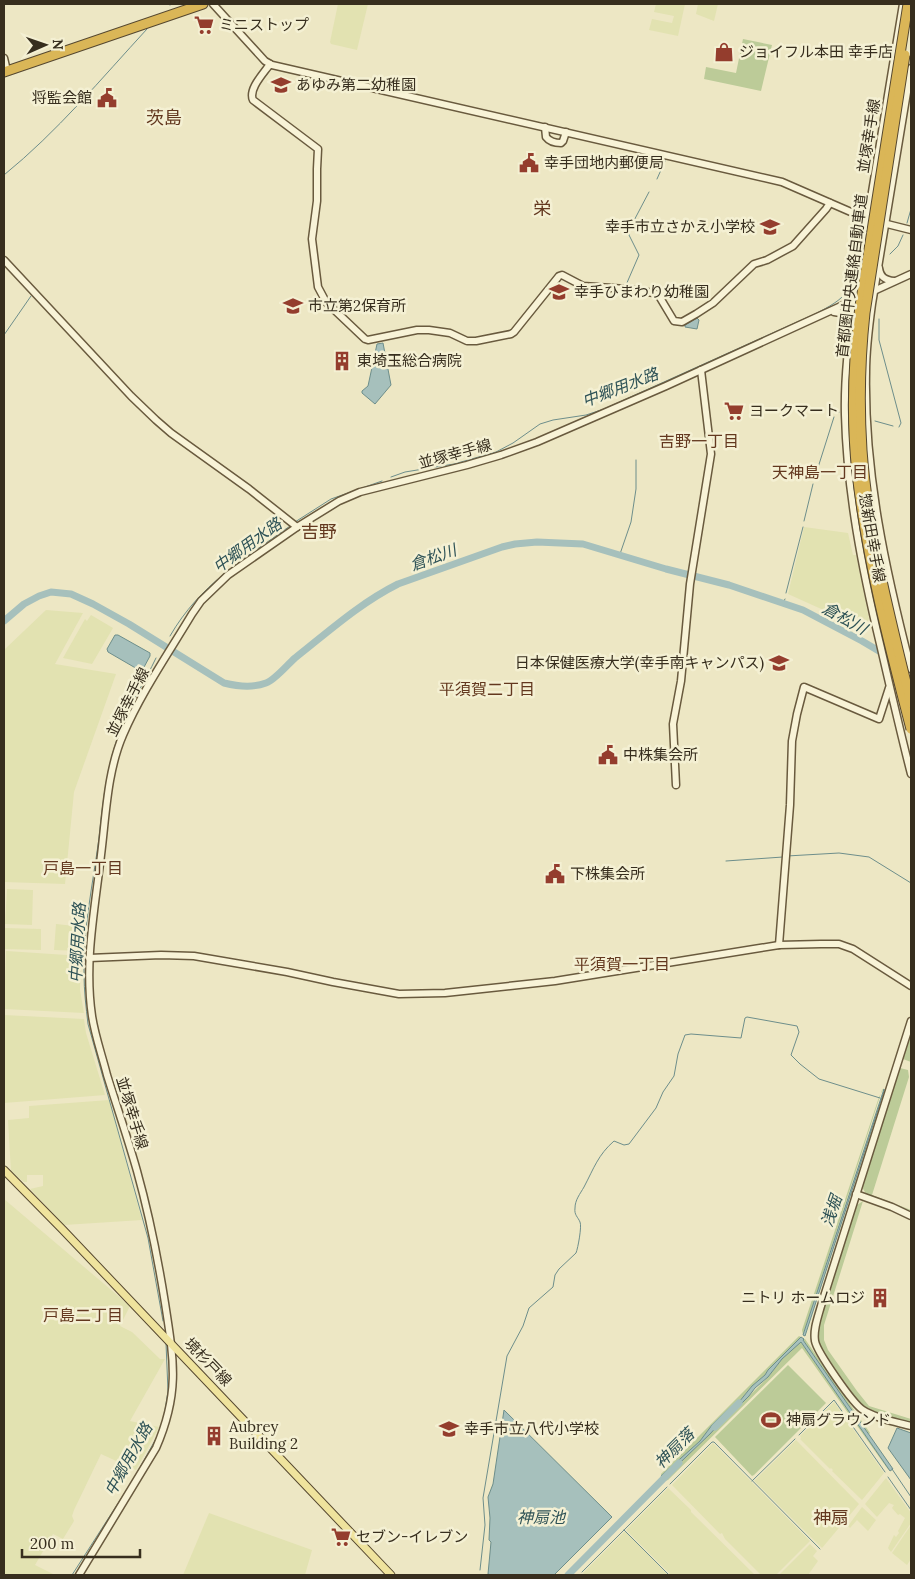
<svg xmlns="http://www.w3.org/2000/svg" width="915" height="1579" font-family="Lora,'Noto Sans JP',serif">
<rect width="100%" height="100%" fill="#ede7c4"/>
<g fill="#e2e2b1">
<path d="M338,4h30l-11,46 -26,-6 -1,-2z"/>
<path d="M656,4h29l-7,32 -29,-6 3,-11 20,4 2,-7 -20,-4z"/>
<path d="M698,4h20l-4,17 -18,-7z"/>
<path d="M804,527l44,6 5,22h3l13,64 -6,8h-4l-20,-10 -51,-23z"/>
<path d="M46,610l37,3 -28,51 61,10 -42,118 -9,92 -61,-2v-232z"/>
<path d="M91,615l22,13 -21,36 -29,-6 22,-39 2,2z"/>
<path d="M7,889l26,1 -1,35 -27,-1z"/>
<path d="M56,924l28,3 -3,24 -27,-1z"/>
<path d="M4,928l37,1v21l-37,-1z"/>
<path d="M6,951l75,5 -1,34 4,23 -80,-4z"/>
<path d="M4,1015l80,4 2,14 19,62 -101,8z"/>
<path d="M109,1100l33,120 -78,5 -34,-36 13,-3v-11h-16v7h-3l-13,-10 -3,-52 21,-2v-12z"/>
<path d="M4,1199l126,107 -10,20 12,6 28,27h5l-35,62 29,6 -23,43 -35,-16 -27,56 -2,6 2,5 -11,18 -10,-5 -18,31 20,10h-51z"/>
<path d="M834,1402l50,71 -22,27 -30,-29 1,-1 -2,-2 -1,1 -30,-30 1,-1 -1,-2z"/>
<path d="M796,1440l63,64 -37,44 -68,-67z"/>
<path d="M713,1443l97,98 -34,34h-15l-36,-36 -3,-6 -2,1 -48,-49z"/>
<path d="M886,1478l25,35v10l-20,29 -3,-4 6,-13 2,2 3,-4 -1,-2 7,-13 -5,-4 -2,1 -6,-7 2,-3 -5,-2 -12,14 -12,-13z"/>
<path d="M668,1488l23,22v2l64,63h-84l-45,-45z"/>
<path d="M862,1507l14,13 -8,11 -11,-11 -7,8 -2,-2z"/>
<path d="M209,1513l103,37 -7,25h-122z"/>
<path d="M911,1525v34l-4,6 -15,-12z"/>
<path d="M624,1532h2l42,43h-83l-2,-2z"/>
<path d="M810,1544l7,7 -4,5 5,5 -10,14h-29z"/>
</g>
<g fill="#bccb98">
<path d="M743,39l29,6 -11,46 -57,-12 2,-12 30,6z"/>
<path d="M911,1031v31l-8,-3z"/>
<path d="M900,1068l8,2 1,7 -37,118 39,15v1l-24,-10 -21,-7 -4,-7z"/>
<path d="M884,1088l-2,2 -79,245 -1,-5 77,-233z"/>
<path d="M863,1201l-39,124v15l4,10 29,41 12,15 42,13v4c-18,-6 -40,-9 -53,-22l-37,-53 -3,-10v-11l39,-122z"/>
<path d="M799,1336l2,1 -33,33 -3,5 -13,11 -13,16 -8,5 -19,18 -12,16 -39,35v-2z"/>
<path d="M804,1339h1l65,94 -1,1 -66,-94z"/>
<path d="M801,1342l89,129 -3,-3 -85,-120 -134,132 -3,1 -2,-2 6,-6 41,-39 21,-23 8,-5 29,-29 14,-18 15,-15z"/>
<path d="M788,1365l38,38 -72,72 -2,1 -37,-39z"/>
</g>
<g fill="#a6c0bc" stroke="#6d8e8b">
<path d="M697,318l2,2 -2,9 -12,-2v-2z"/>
<path d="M383,343l8,42 -16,19 -13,-11v-2l6,-5 9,-42z"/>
<path d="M115,635h3l32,18v3l-7,13 -4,1 -31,-18 -1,-3z"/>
<path d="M884,1089v2l-79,245 -2,-1z"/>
<path d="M801,1337l3,2 -1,1 90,129 -3,2 -89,-129 -19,17 -14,18 -13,11 -6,8 -10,10 -8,5 -21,23 -47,45 -2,-3 39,-35 12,-16 19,-18 8,-5 13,-16 13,-11 3,-5z"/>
<path d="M504,1410l108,107 -58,58h-64l-2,-1 3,-32 -2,-2 1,-22 -2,-21 5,-13z"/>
<path d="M897,1428l14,5v47l-23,-32z"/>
</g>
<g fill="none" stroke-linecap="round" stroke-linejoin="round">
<g stroke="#6d8e8b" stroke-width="1">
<path d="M170,5l2,-1"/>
<path d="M4,175c53,-43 97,-96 143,-146"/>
<path d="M657,179l8,-18"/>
<path d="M907,223l4,-14v-9"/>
<path d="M890,254l8,-8 5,-11"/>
<path d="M626,285l13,-30 -10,-20v-5l20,-38"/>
<path d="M879,319v21l22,83 -2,4"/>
<path d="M4,335l27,-39"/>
<path d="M836,411l3,1"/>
<path d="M875,421l18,5"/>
<path d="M391,477l14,-5 49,-8 42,-12 17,-9 27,-19 13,-4 33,-5 18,-6 213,-96c11,-6 24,-12 31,-23"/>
<path d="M815,477l19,-60"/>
<path d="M804,521l9,-37"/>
<path d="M295,522l36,-23 51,-18"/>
<path d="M620,554l11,-32 5,-33v-29"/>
<path d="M786,593l17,-66"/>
<path d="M783,603l2,-4"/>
<path d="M170,636c30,-52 73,-76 120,-110"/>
<path d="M156,658c-11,23 -25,45 -34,68 -15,36 -19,74 -23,112 -6,45 -16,91 -15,136 0,17 2,33 4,50l60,214 15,83"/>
<path d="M787,856l52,-3 30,4 42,26"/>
<path d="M726,861l57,-4"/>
<path d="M164,1417l4,-26 -2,-48"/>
<path d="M799,1435l35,-35 51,72"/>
<path d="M892,1469l19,28"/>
<path d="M888,1477l23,33"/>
<path d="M752,1481l43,-42"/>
<path d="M670,1484l42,-42h2l106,107"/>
<path d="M624,1530l45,45"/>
<path d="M480,1570l5,-45 -2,-27 24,-142 16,-30 6,-18 24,-21 2,-12 4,-6 17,-16c2,-5 6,-27 4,-31 -2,-5 -6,-7 -5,-14 0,-8 5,-14 9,-21 10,-19 14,-32 30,-46l10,4 5,-1 27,-36 7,-16 11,-16 4,-22 7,-19 6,-1 50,4 4,-20 2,-1 50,9 2,6 -8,23 9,9 19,15 61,19"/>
<path d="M582,1572l85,-85"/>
<path d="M72,1575l61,-95 25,-45 5,-14"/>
<path d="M578,1575h1"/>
</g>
<g stroke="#a6c0bc" stroke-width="7">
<path d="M4,621l20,-17 15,-8 12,-4 20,2 22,10 36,20 95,59c12,3 29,5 42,0 9,-3 21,-18 29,-25 33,-26 65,-55 103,-74l104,-37 13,-3 22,-2 46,2 83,25 63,16 74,25 59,31 49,29"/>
<path d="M715,1427l24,-24"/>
<path d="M568,1575l111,-112"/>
</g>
<defs>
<g id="secondary">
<path d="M213,4l52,57 7,4 510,117 85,37 44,11"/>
<path d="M903,4l-49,297c-5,38 -10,76 -9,114 2,77 17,154 35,229 10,43 20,87 31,130"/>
<path d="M4,58l3,13"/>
<path d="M270,64c-6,9 -22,25 -17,36l65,49 -1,20v32l-5,38 6,48 8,15 39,37 3,1 49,-10h12l21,3 17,8h9l35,-7 3,-2 45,-56 3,-1 21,11 43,3 28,4 5,3 15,25 8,1 14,-8 17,-11 41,-39 13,-4 26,-14 33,-37 4,-6"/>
<path d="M911,68l-39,236c-3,22 -6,45 -6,68 -2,101 20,200 45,297"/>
<path d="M545,127l1,10c3,4 9,6 15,6l2,-2 3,-9"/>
<path d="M4,260l127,136 25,24 15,13 78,56 48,38"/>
<path d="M879,268c1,9 6,12 15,13"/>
<path d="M834,312c9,1 13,2 15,12"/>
<path d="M676,785l-3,-61 8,-43 9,-97 21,-130 -10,-84"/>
<path d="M779,945l11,-140 2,-64 5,-27 7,-27 75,32 10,-31"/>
<path d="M89,958l72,-3 33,1 93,16 46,10 66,12 46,-1 110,-12 224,-36 42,-1h18l14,5 58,37"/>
<path d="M911,1021l-90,285c-3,11 -8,23 -6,35 2,11 38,63 48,69 14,9 33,12 48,16"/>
<path d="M856,1194l36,13 19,9"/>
<path d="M79,1575l77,-127c24,-55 18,-87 9,-145 -7,-44 -16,-89 -28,-132 -9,-32 -20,-64 -30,-96 -5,-20 -12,-39 -15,-59 -8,-54 3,-107 9,-161 5,-39 6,-83 22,-120 18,-42 45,-81 69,-121l9,-13 27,-26 69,-48 42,-26 21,-9 107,-27 34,-10 36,-13 129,-56 245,-112"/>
</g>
<path id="primary" d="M4,1170l59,60 328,345"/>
<path id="highway" d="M4,72l199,-68"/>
</defs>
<use href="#secondary" stroke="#695a3e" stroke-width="9"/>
<use href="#primary" stroke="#55472f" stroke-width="9"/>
<use href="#highway" stroke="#55472f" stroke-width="11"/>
<use href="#secondary" stroke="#f8f3d7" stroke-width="6"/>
<use href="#primary" stroke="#efe39d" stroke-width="7"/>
<use href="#highway" stroke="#dab657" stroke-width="9"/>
<defs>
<g id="highway-bridge">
<path d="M908,4l-48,302c-7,55 -9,112 -3,167 10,87 32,172 54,256"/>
<path d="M905,55l-40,258c-5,46 -6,91 -3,137 6,85 29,170 49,253"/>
</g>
</defs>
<use href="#highway-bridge" stroke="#55472f" stroke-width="11" stroke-linecap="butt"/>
<use href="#highway-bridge" stroke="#dab657" stroke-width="9"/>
</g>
<defs>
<symbol id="supermarket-bare" viewBox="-9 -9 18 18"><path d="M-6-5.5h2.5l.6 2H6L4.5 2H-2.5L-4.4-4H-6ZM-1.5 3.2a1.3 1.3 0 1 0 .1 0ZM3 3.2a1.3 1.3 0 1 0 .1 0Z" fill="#943d2d" stroke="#f4f0d3" stroke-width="2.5" paint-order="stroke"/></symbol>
<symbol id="shop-bare" viewBox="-9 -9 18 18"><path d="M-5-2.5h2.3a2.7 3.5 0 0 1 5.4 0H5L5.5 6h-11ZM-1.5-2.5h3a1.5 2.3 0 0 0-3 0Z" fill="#943d2d" stroke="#f4f0d3" stroke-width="2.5" paint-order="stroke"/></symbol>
<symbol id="school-bare" viewBox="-9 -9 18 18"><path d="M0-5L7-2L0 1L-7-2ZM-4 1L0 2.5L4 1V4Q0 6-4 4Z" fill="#943d2d" stroke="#f4f0d3" stroke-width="2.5" paint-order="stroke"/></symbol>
<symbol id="civic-bare" viewBox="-9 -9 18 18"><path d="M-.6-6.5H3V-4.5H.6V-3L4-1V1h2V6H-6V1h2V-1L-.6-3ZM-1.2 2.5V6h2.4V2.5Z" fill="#943d2d" stroke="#f4f0d3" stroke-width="2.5" paint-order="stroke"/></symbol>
<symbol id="building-bare" viewBox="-9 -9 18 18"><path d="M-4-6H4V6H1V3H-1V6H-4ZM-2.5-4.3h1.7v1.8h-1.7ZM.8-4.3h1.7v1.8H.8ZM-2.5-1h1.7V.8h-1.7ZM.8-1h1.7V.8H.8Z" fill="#943d2d" stroke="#f4f0d3" stroke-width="2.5" paint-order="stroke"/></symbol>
<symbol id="stadium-bare" viewBox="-9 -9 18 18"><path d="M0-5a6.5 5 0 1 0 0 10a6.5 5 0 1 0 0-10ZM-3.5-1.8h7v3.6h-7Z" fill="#943d2d" stroke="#f4f0d3" stroke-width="2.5" paint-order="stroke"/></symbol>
</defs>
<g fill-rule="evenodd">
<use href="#supermarket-bare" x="190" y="11" width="28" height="28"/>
<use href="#shop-bare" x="710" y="38" width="28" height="28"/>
<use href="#school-bare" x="267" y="71" width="28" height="28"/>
<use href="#civic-bare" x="93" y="84" width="28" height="28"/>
<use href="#civic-bare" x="515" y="149" width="28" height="28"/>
<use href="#school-bare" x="756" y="213" width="28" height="28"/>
<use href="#school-bare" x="545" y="278" width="28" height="28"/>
<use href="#school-bare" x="279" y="292" width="28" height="28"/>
<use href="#building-bare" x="328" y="347" width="28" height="28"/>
<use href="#supermarket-bare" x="720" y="397" width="28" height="28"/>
<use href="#school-bare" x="765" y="649" width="28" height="28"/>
<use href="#civic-bare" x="594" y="741" width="28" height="28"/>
<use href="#civic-bare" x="541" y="860" width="28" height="28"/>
<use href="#building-bare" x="866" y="1284" width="28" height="28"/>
<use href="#stadium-bare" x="757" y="1406" width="28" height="28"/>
<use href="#school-bare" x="435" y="1415" width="28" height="28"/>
<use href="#building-bare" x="200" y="1422" width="28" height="28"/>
<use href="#supermarket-bare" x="327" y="1523" width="28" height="28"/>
</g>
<g text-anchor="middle" stroke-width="5" stroke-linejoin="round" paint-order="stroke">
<g font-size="15" fill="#372e1e" stroke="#f4f0d3" text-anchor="start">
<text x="219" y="30">ミニストップ</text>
<text x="739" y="57">ジョイフル本田 幸手店</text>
<text x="296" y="90">あゆみ第二幼稚園</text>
<text x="92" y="103" text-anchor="end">将監会館</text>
<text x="544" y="168">幸手団地内郵便局</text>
<text x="755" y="232" text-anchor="end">幸手市立さかえ小学校</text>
<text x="574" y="297">幸手ひまわり幼稚園</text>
<text x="308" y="311">市立第2保育所</text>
<text x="357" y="366">東埼玉総合病院</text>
<text x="749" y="416">ヨークマート</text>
<text x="764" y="668" text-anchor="end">日本保健医療大学(幸手南キャンパス)</text>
<text x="623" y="760">中株集会所</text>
<text x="570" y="879">下株集会所</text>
<text x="865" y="1303" text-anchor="end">ニトリ ホームロジ</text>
<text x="786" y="1425">神扇グラウンド</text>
<text x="229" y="1432">Aubrey<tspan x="229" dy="17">Building 2</tspan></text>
<text x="464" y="1434">幸手市立八代小学校</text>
<text x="356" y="1542">セブン-イレブン</text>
</g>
<g font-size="15" fill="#372e1e" stroke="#f4f0d3">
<text transform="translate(869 136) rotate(-81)" y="5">並塚幸手線</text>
<text transform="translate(852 276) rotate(-83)" y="5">首都圏中央連絡自動車道</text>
<text transform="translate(455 454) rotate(-15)" y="5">並塚幸手線</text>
<text transform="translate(872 538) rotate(80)" y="5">惣新田幸手線</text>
<text transform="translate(128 702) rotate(-63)" y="5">並塚幸手線</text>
<text transform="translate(132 1113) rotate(73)" y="5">並塚幸手線</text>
<text transform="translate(208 1362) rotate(46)" y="5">境杉戸線</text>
</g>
<g font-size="16" font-style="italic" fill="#2e5256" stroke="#f4f0d3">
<text transform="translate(620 387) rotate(-21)" y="6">中郷用水路</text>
<text transform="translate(247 545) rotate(-36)" y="6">中郷用水路</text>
<text transform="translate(433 557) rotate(-20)" y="6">倉松川</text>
<text transform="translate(845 618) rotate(29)" y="6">倉松川</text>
<text transform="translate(77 943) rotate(-87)" y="6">中郷用水路</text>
<text transform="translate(831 1211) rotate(-71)" y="6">浅堀</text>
<text transform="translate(674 1448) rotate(-45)" y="6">神扇落</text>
<text transform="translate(128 1459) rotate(-61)" y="6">中郷用水路</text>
<text x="541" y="1523">神扇池</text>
</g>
<g font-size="16" fill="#63381f" stroke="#f4f0d3">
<text x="699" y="447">吉野一丁目</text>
<text x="820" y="478">天神島一丁目</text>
<text x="487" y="695">平須賀二丁目</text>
<text x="83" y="874">戸島一丁目</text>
<text x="622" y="970">平須賀一丁目</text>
<text x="83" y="1321">戸島二丁目</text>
</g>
<g font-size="18" fill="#63381f" stroke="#f4f0d3">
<text x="164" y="124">茨島</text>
<text x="542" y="215">栄</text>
<text x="319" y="538">吉野</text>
<text x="831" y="1524">神扇</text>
</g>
</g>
<rect width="915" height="1579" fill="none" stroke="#372e1e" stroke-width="10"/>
<g transform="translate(45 45) rotate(88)" stroke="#f4f0d3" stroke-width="4" paint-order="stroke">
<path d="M0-4L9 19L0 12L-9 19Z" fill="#372e1e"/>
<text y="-8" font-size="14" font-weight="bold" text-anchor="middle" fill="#372e1e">N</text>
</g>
<path d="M22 1549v8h118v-8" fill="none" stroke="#372e1e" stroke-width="2.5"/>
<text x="30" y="1549" font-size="15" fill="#372e1e" stroke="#f4f0d3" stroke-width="4" paint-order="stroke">200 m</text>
</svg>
